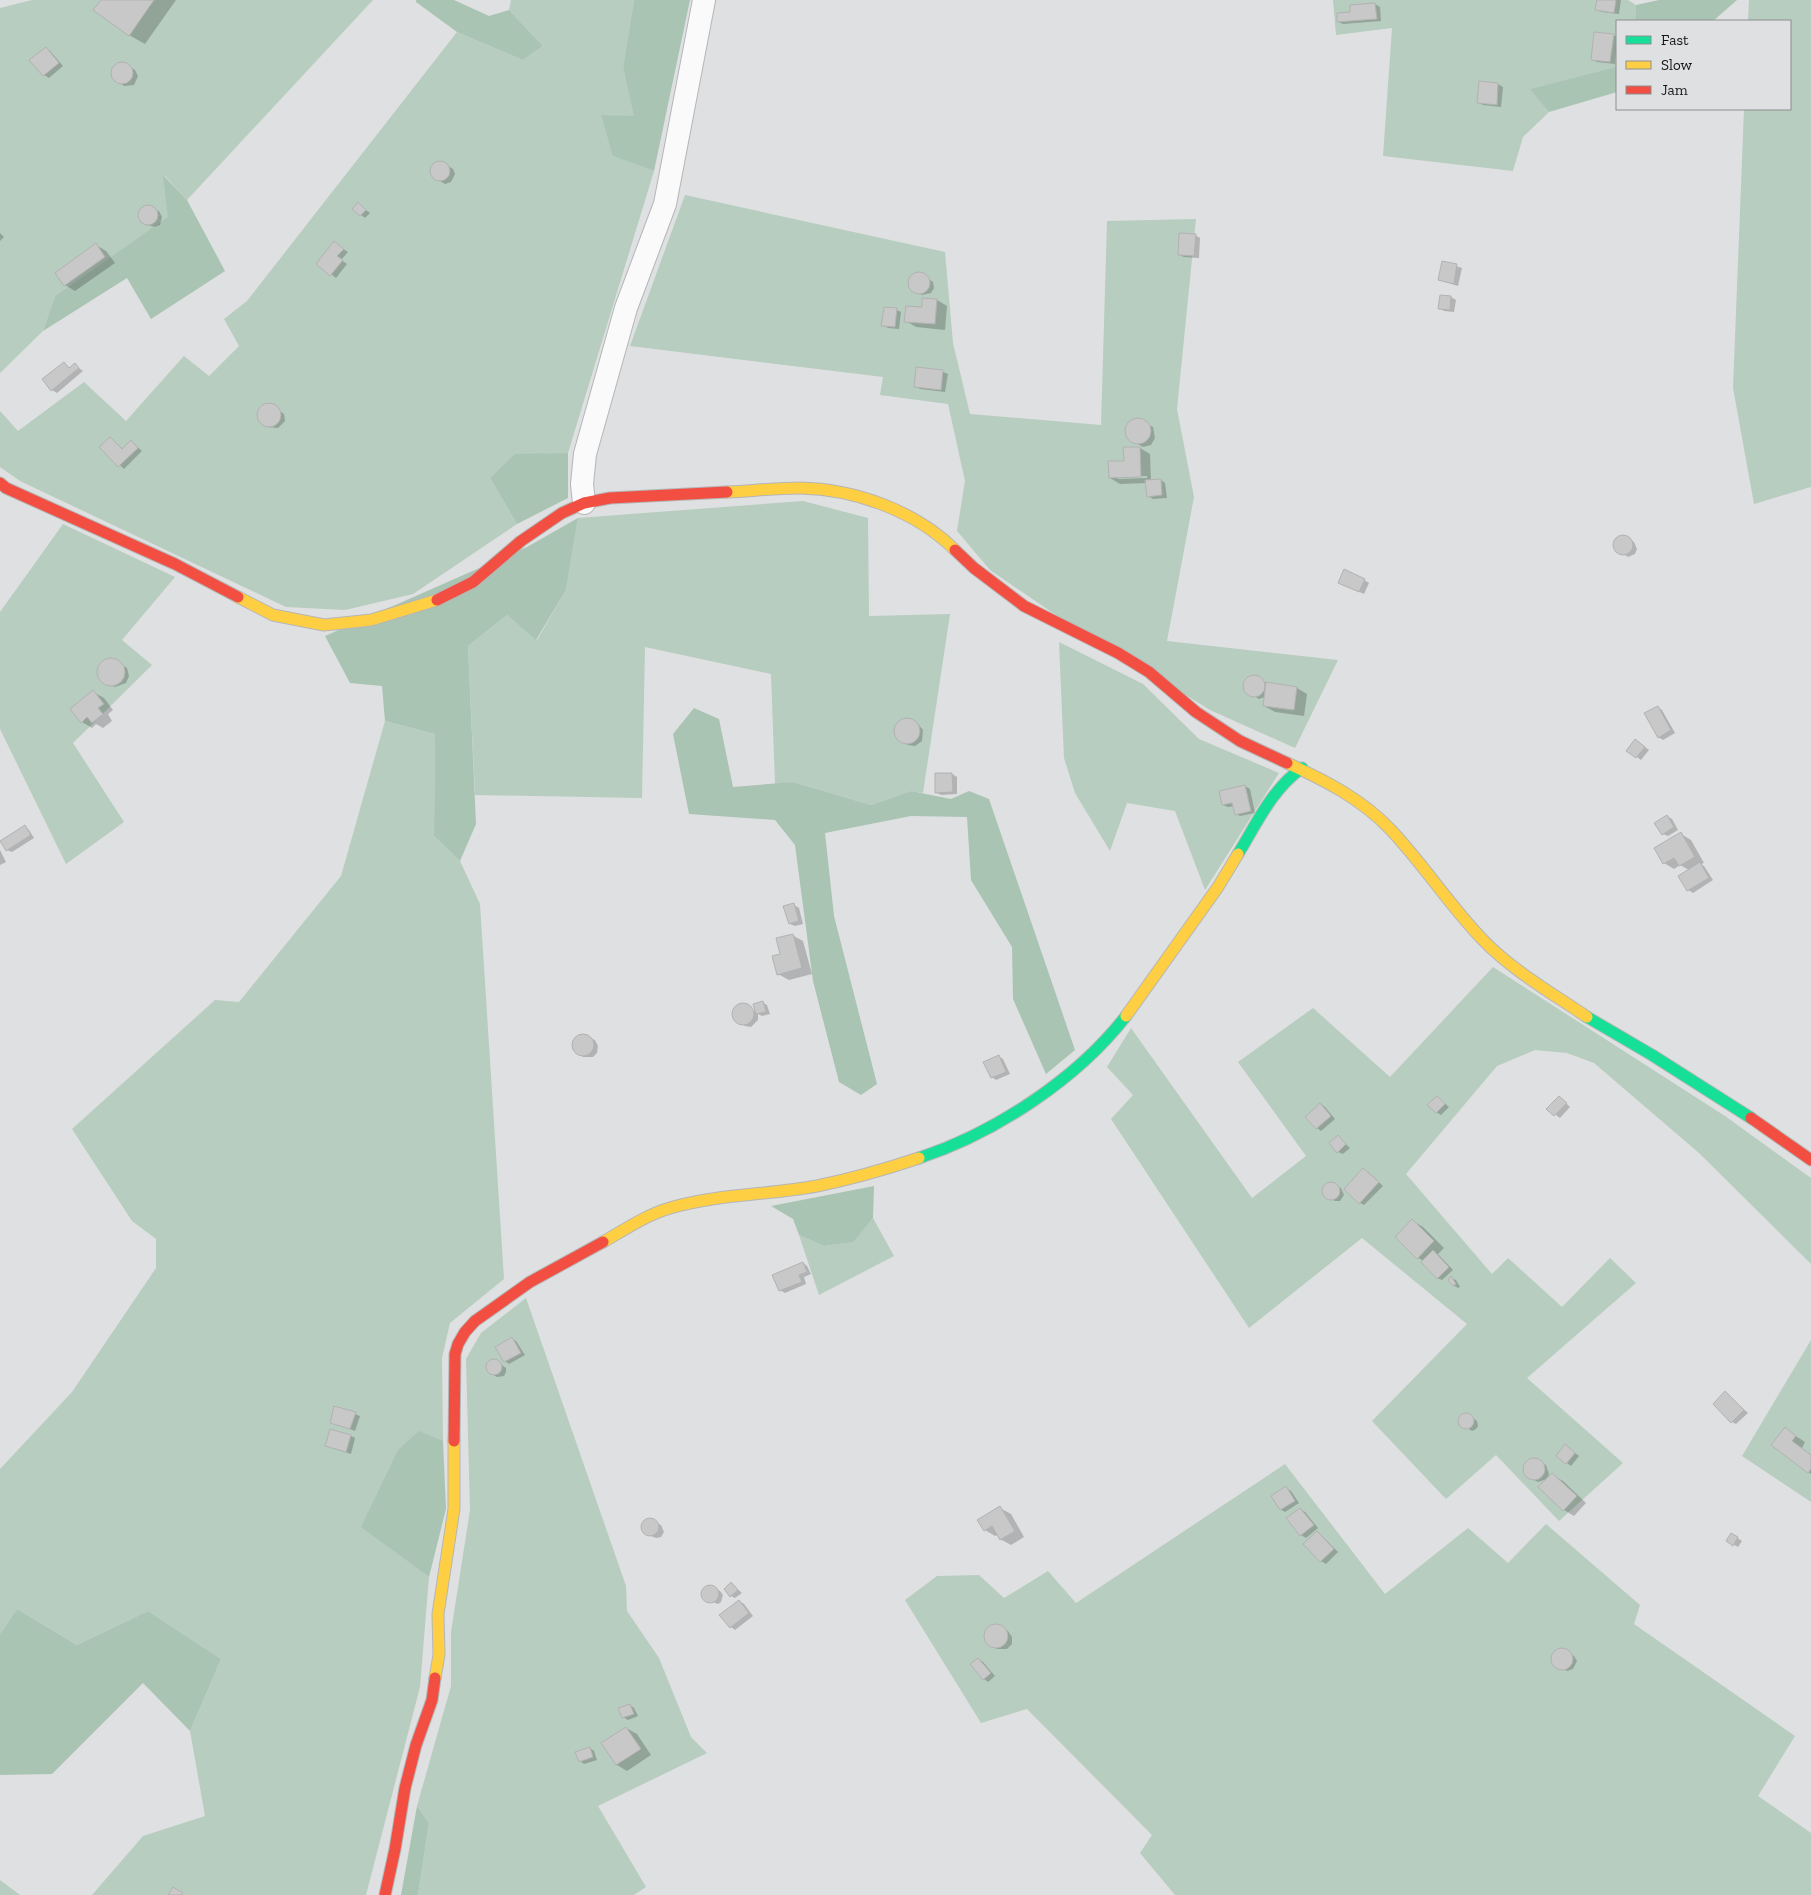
<svg xmlns="http://www.w3.org/2000/svg" width="1811" height="1895" font-family="'Zilla Slab',serif">
<rect width="100%" height="100%" fill="#dfe0e1"/>
<g fill="#b7cdbf">
<path d="M32,0h341l-186,200 -23,-25 5,42 -114,79 -12,35 -43,42v-365z"/>
<path d="M511,0h123l-11,67 12,50 -34,-2 13,41 40,15 -86,282 -53,2 -25,23 27,46 -104,70 -68,16 -59,-3 -266,-126 -20,-14v-56l18,20 66,-49 42,39 58,-65 25,20 30,-30 -15,-27 23,-18 210,-269 66,28 20,-14 -34,-36z"/>
<path d="M1333,0h295l8,5 -1,16h-18v46l-1,1 -85,21 18,23 -26,25 -10,34 -130,-15 9,-128 -56,7z"/>
<path d="M1749,0h62v487l-57,17 -21,-116 11,-279h46v-88h-42z"/>
<path d="M685,195l260,57 8,91 17,71 131,11 6,-204 89,-2 -19,190 17,88 -27,144 171,19 -43,88 -85,-38 -160,-99 -60,-41 -33,-39 8,-50 -17,-77 -68,-9 3,-18 -253,-31z"/>
<path d="M803,501l65,17 1,98 81,-2 -27,179 -12,-2 -40,14 -78,-23 -18,2 -4,-110 -126,-27 -3,151 -167,-3 -7,-149 39,-31 30,25 29,-50 12,-72z"/>
<path d="M63,524l112,53 -53,63 30,25 -79,78 51,79 -58,42 -66,-135v-117z"/>
<path d="M1059,642l84,42 56,55 80,34 -74,117 -30,-79 -48,-8 -17,48 -35,-58 -11,-35z"/>
<path d="M385,721l50,13 -1,102 26,25 20,43 24,375 -54,44 -8,35 1,83 -81,86 67,50 -9,110 -54,208h-274l51,-59 62,-20 -15,-85 31,-72 -73,-48 -71,34 -60,-36 -17,25v-165l72,-77 84,-124v-29l-24,-18 -60,-92 143,-129 24,2 102,-126z"/>
<path d="M1493,967l232,149 86,62v86l-112,-111 -105,-90 -27,-10 -32,-3 -38,16 -91,108 86,100 16,-16 54,49 48,-49 26,25 -109,95 96,85 -64,58 -63,-66 -50,44 -74,-78 95,-97 -105,-86 -113,90 -138,-209 22,-24 -26,-28 24,-39 121,170 54,-42 -68,-94 75,-54 77,69z"/>
<path d="M873,1218l21,38 -75,39 -20,-60 25,11 28,-4z"/>
<path d="M526,1298l100,288 1,25 32,47 32,79 16,16 -109,53 48,81 -12,8h-216l11,-72 -12,-17 34,-120v-54l19,-122 -4,-151 15,-26z"/>
<path d="M1811,1340v162l-69,-46z"/>
<path d="M1285,1464l100,130 83,-66 40,35 38,-39 94,81 -6,19 161,112 -37,60 53,37v62h-636l-35,-42 12,-18 -125,-126 -46,14 -76,-123 32,-24 42,-1 25,23 44,-27 28,32z"/>
<path d="M0,1880l20,15h-20z"/>
</g>
<g fill="#a9c4b3">
<path d="M416,0h38l35,16 20,-6 34,36 -20,14 -66,-28 -41,-30z"/>
<path d="M634,0h56l-36,171 -41,-15 -12,-41 33,1 -11,-49z"/>
<path d="M1659,0h78l-24,21h-78l1,-16z"/>
<path d="M1617,67v25l-68,20 -19,-23z"/>
<path d="M163,175l24,25 38,71 -74,48 -24,-41 -84,53 12,-35 113,-79z"/>
<path d="M568,453v45l-51,26 -27,-46 25,-24z"/>
<path d="M578,518l-12,72 -30,50 -29,-25 -39,31 8,178 -16,37 -26,-25 1,-102 -50,-13 -3,-35 -32,-3 -25,-47 202,-89z"/>
<path d="M694,708l25,11 14,68 60,-5 78,23 40,-14 40,8 18,-8 20,8 86,251 -29,24 -33,-75 -1,-52 -41,-67 -4,-63 -56,-1 -86,17 9,83 43,168 -16,11 -22,-13 -26,-101 -18,-136 -20,-25 -86,-6 -16,-80z"/>
<path d="M874,1186l-1,32 -20,24 -29,4 -25,-11 -6,-16 -22,-13z"/>
<path d="M419,1431l24,10 3,68 -17,68 -68,-50 37,-77z"/>
<path d="M17,1609l60,36 71,-34 73,48 -31,72 -47,-48 -91,91 -52,1v-141z"/>
<path d="M417,1806l12,17 -11,72h-17z"/>
</g>
<g fill="#0003" fill-rule="evenodd">
<path d="M102,0h74l-31,44 -16,-9z"/>
<path d="M1598,0h23l-2,14 -17,-2 -5,-2z"/>
<path d="M1375,4l5,3 1,14 -38,3 -4,-2 12,-9z"/>
<path d="M1613,35l4,2 -2,27 -18,-2 -5,-3z"/>
<path d="M46,48l4,3 13,15 -14,12 -5,-3 -13,-15z"/>
<path d="M123,63l12,7 3,6 -4,9 -10,1 -10,-7 -2,-6 2,-6z"/>
<path d="M1480,82l18,2 5,3 -2,20 -18,-2 -5,-3z"/>
<path d="M442,162l11,7 2,5 -4,8 -6,2 -13,-8 -1,-6 5,-7z"/>
<path d="M358,204l12,9 -5,5 -4,-3z"/>
<path d="M145,206l14,5 3,6 -2,8 -6,2 -11,-4 -4,-7 1,-6z"/>
<path d="M0,233l4,4 -4,4z"/>
<path d="M1195,235l5,3 -1,20 -15,-1 -5,-2z"/>
<path d="M96,245l10,6 9,12 -40,28 -10,-6 -8,-11z"/>
<path d="M339,246l9,6 -7,8 6,4 -11,14 -18,-14z"/>
<path d="M1443,262l19,6 -4,18 -19,-6z"/>
<path d="M920,273l13,9 1,6 -3,5 -9,2 -12,-10v-6l4,-5z"/>
<path d="M1441,296l10,1 5,3 -2,12 -10,-1 -4,-3z"/>
<path d="M937,300l10,6 -2,24 -29,-3 -10,-6z"/>
<path d="M897,310l4,2 -2,17 -11,-1 -5,-3z"/>
<path d="M64,363l6,6 5,-4 8,6 -26,22 -5,-3z"/>
<path d="M943,372l5,2 -3,18 -25,-3 -5,-3z"/>
<path d="M266,405l7,1 11,8 1,7 -7,7 -10,-1 -9,-8 2,-10z"/>
<path d="M1136,420h4l13,7 2,11 -4,7 -8,2 -15,-9 -2,-7 3,-7z"/>
<path d="M110,438l13,11 8,-8 11,10 -18,18 -23,-22z"/>
<path d="M1140,448l10,6 1,27 10,-1 4,3 2,15 -14,1 -5,-3 -1,-13 -27,1 -10,-6zM1147,476v2l-29,1v-2z"/>
<path d="M1624,537l10,5 3,7 -2,5 -7,3 -13,-9v-5l4,-5z"/>
<path d="M1364,580l5,3 -5,11 -20,-9z"/>
<path d="M106,660h9l12,8 2,8 -3,7 -11,4 -13,-7 -3,-12z"/>
<path d="M1253,676l14,7 30,5 10,6 -3,22 -29,-4 -11,-6 1,-9 -6,2 -14,-9 -1,-6 3,-5z"/>
<path d="M93,692l11,6 9,12 -5,4 4,7 -9,7 -7,-4 -4,4 -10,-6z"/>
<path d="M1658,707l4,3 13,23 -12,7 -5,-3z"/>
<path d="M905,719l13,5 5,6 -1,11 -7,5 -7,-1 -11,-8 -1,-11z"/>
<path d="M1640,743l9,7 -8,10 -13,-10z"/>
<path d="M952,774l5,3v17l-16,1 -5,-3z"/>
<path d="M1245,786l5,3 5,24 -15,3 -4,-2 -2,-8 -6,1 -5,-2z"/>
<path d="M1667,816l5,3 6,11 -10,6 -5,-2z"/>
<path d="M25,827l4,3 5,8 -22,14 -5,-2z"/>
<path d="M1681,834l10,6 13,23 -3,1 3,2 9,14 -20,13 -5,-3 -9,-14 10,-6 -9,-5 -6,4 -10,-6z"/>
<path d="M0,850l6,12 -6,3z"/>
<path d="M794,905l5,3 4,16 -8,2 -5,-2z"/>
<path d="M792,935l11,6 9,33 -23,6 -11,-6 3,-19z"/>
<path d="M762,1002l5,3 3,9 -8,2 -4,-2v6l-7,7 -6,-1 -11,-8 -1,-6 4,-6 9,-1 12,9 -3,-9z"/>
<path d="M583,1035l12,5 3,6 -1,7 -4,4h-10l-10,-8 1,-10z"/>
<path d="M998,1056l5,3 7,15 -14,6 -4,-3z"/>
<path d="M1437,1097l12,10 -8,8 -5,-3z"/>
<path d="M1559,1097l11,10 -10,11 -12,-9z"/>
<path d="M1321,1104l4,3 10,12 -14,12 -4,-3 -10,-11z"/>
<path d="M1338,1137l12,11 -7,6 -5,-2z"/>
<path d="M1368,1172l15,14 -19,19 -4,-2z"/>
<path d="M1331,1184l10,4 3,7 -4,6h-5l-9,-5 -2,-4 3,-7z"/>
<path d="M1413,1221l10,6 21,21 -6,6 15,16 -11,10 -5,-2 -13,-17 -6,-3z"/>
<path d="M803,1263l4,3 4,8 -7,3 2,7 -21,9 -5,-3z"/>
<path d="M1451,1278l5,2 4,7 -2,1 -5,-3z"/>
<path d="M512,1339l4,2 9,14 -16,9 -4,-3z"/>
<path d="M491,1360h4l11,8v4l-2,4 -7,1 -9,-6 -1,-5z"/>
<path d="M1726,1393l22,20 -12,11 -4,-2z"/>
<path d="M355,1414l5,2 -5,15 -24,-9z"/>
<path d="M1465,1415h4l8,6 1,5 -2,3 -4,2 -11,-7 -1,-4z"/>
<path d="M1785,1429l20,13 -3,6 9,7v19l-38,-29z"/>
<path d="M351,1436l4,2 -4,16 -25,-8z"/>
<path d="M1566,1446l13,10 -8,10 -4,-3z"/>
<path d="M1534,1460l12,5 3,9 -2,5 -9,3 -11,-6 -2,-9 3,-5z"/>
<path d="M1552,1475l11,6 23,22 -12,13 -10,-6z"/>
<path d="M1286,1488l5,3 8,12 -14,9 -5,-3z"/>
<path d="M1000,1508l11,6 13,23 -13,8 -11,-6 -2,-4 -3,1 -10,-6z"/>
<path d="M1300,1509l5,3 13,16 -12,10 -5,-3z"/>
<path d="M649,1520l12,5 3,7 -3,5 -5,1 -10,-4 -3,-7 1,-5z"/>
<path d="M1318,1532l20,20 -12,12 -5,-3 -16,-17z"/>
<path d="M1732,1534l10,7 -4,6 -10,-6z"/>
<path d="M732,1584l10,9 -7,5 -4,-2z"/>
<path d="M710,1586l10,5 3,4 -2,7 -3,2 -13,-5 -2,-4 2,-7z"/>
<path d="M739,1601l5,3 9,12 -18,14 -4,-3z"/>
<path d="M992,1626l11,2 5,3 4,6v7l-5,5h-10l-10,-9v-10z"/>
<path d="M1557,1650h6l11,6 3,5 -4,8 -6,2 -13,-7 -1,-9z"/>
<path d="M978,1659l5,3 12,14 -7,6 -4,-3z"/>
<path d="M630,1705l4,3 4,8 -10,4 -5,-3z"/>
<path d="M626,1728l11,6 14,21 -24,16 -10,-6 -14,-21z"/>
<path d="M590,1748l4,3 3,9 -13,4 -4,-3z"/>
</g>
<g fill="#c8c8c9" stroke="#b2b2b3">
<path d="M101,0h53l-25,36 -36,-26z"/>
<path d="M1597,0h19l-2,13 -19,-3z"/>
<path d="M1375,3l2,16 -40,3v-9l13,-1v-7z"/>
<path d="M1594,32l20,2 -4,28 -19,-2z"/>
<path d="M46,47l13,16 -16,13 -14,-16z"/>
<circle cx="122" cy="73" r="11"/>
<path d="M1479,81l19,2 -1,22 -20,-2z"/>
<circle cx="440" cy="171" r="10"/>
<path d="M358,202l8,8 -6,6 -8,-7z"/>
<circle cx="148" cy="215" r="10"/>
<path d="M1179,233l17,1 -2,22 -16,-1z"/>
<path d="M334,241l10,8 -7,7 6,4 -13,16 -14,-12z"/>
<path d="M96,243l9,14 -41,29 -9,-13z"/>
<path d="M1442,261l15,3 -3,20 -16,-4z"/>
<circle cx="919" cy="283" r="11"/>
<path d="M1440,295l11,1 -1,14 -12,-1z"/>
<path d="M922,298l15,1 -2,25 -31,-2 2,-16 16,1z"/>
<path d="M884,307l13,1 -2,19 -14,-1z"/>
<path d="M64,362l5,6 6,-5 4,5 -28,23 -9,-12z"/>
<path d="M916,367l27,3 -2,20 -27,-3z"/>
<circle cx="269" cy="415" r="12"/>
<circle cx="1138" cy="431" r="13"/>
<path d="M110,437l12,12 9,-9 7,8 -20,19 -19,-20z"/>
<path d="M1123,447h17l1,30 -32,1 -1,-17h16z"/>
<path d="M1161,479l1,16 -15,2 -2,-17z"/>
<circle cx="1623" cy="545" r="10"/>
<path d="M1344,569l21,10 -6,13 -21,-9z"/>
<circle cx="111" cy="672" r="14"/>
<circle cx="1254" cy="686" r="11"/>
<path d="M1266,682l31,5 -3,23 -31,-4z"/>
<path d="M93,690l11,14 -6,4 5,6 -11,9 -5,-6 -6,6 -11,-14z"/>
<path d="M1658,706l13,24 -13,8 -14,-25z"/>
<circle cx="907" cy="731" r="13"/>
<path d="M1635,739l10,8 -9,11 -10,-7z"/>
<path d="M935,773h17l1,19 -18,1z"/>
<path d="M1245,785l6,26 -16,4 -3,-12 -10,2 -3,-14z"/>
<path d="M1667,815l7,12 -12,8 -8,-12z"/>
<path d="M25,825l6,10 -25,16 -6,-10z"/>
<path d="M1681,832l14,25 -16,9 -5,-8 -11,6 -9,-16z"/>
<path d="M1700,862l9,16 -22,13 -9,-15z"/>
<path d="M794,903l5,18 -10,3 -6,-18z"/>
<path d="M793,934l9,34 -25,7 -5,-19 8,-2 -4,-16z"/>
<path d="M763,1001l3,11 -10,2 -3,-10z"/>
<circle cx="743" cy="1014" r="11"/>
<circle cx="583" cy="1045" r="11"/>
<path d="M999,1055l7,17 -15,6 -8,-16z"/>
<path d="M1437,1096l8,8 -9,9 -9,-8z"/>
<path d="M1559,1096l8,7 -13,13 -8,-7z"/>
<path d="M1320,1103l11,13 -15,13 -11,-12z"/>
<path d="M1338,1135l8,9 -9,9 -8,-10z"/>
<path d="M1363,1168l16,14 -20,22 -15,-15z"/>
<circle cx="1331" cy="1191" r="9"/>
<path d="M1412,1219l22,22 -17,18 -22,-22z"/>
<path d="M1433,1250l16,17 -12,12 -16,-17z"/>
<path d="M803,1262l4,10 -8,3 3,7 -23,9 -7,-16z"/>
<path d="M1451,1276l5,8 -3,2 -5,-6z"/>
<path d="M512,1337l9,16 -17,9 -9,-15z"/>
<circle cx="494" cy="1367" r="8"/>
<path d="M1725,1391l19,19 -13,13 -18,-19z"/>
<path d="M334,1406l22,6 -6,17 -20,-6z"/>
<circle cx="1466" cy="1421" r="8"/>
<path d="M1785,1427l11,9 -4,5 19,14v14l-3,4 -37,-28z"/>
<path d="M330,1429l21,6 -5,17 -21,-6z"/>
<path d="M1565,1444l10,9 -9,11 -10,-8z"/>
<circle cx="1534" cy="1469" r="11"/>
<path d="M1552,1473l25,23 -14,15 -25,-24z"/>
<path d="M1286,1486l9,15 -15,9 -9,-14z"/>
<path d="M1000,1506l15,25 -15,9 -8,-14 -8,5 -7,-11z"/>
<path d="M1300,1508l14,17 -14,11 -14,-18z"/>
<circle cx="650" cy="1527" r="9"/>
<path d="M1317,1531l17,18 -14,13 -17,-18z"/>
<path d="M1731,1533l7,4 -5,9 -7,-5z"/>
<path d="M731,1582l7,8 -8,7 -6,-8z"/>
<circle cx="710" cy="1594" r="9"/>
<path d="M739,1600l10,13 -19,15 -11,-13z"/>
<circle cx="996" cy="1636" r="12"/>
<circle cx="1562" cy="1659" r="11"/>
<path d="M978,1658l13,15 -8,7 -13,-16z"/>
<path d="M630,1704l4,10 -12,4 -4,-10z"/>
<path d="M626,1727l15,22 -25,16 -15,-22z"/>
<path d="M590,1747l3,10 -14,5 -4,-10z"/>
<path d="M173,1887l10,6 -1,2h-14z"/>
</g>
<g fill="none" stroke-linecap="round" stroke-linejoin="round">
<defs>
<path id="street" d="M584,503l-2,-19 3,-30 41,-146 39,-104 39,-204"/>
<g id="fast">
<path d="M1238,854c19,-31 34,-65 64,-86"/>
<path d="M1587,1017l65,38 99,63"/>
<path d="M919,1158c76,-25 158,-79 207,-142"/>
</g>
<g id="slow">
<path d="M727,492c24,-1 49,-4 73,-4 55,1 116,23 155,62"/>
<path d="M238,597l35,18 51,10 47,-5 66,-20"/>
<path d="M1287,763c37,17 75,36 104,67 33,35 59,76 92,110 30,31 69,53 104,77"/>
<path d="M1126,1016l92,-129 20,-33"/>
<path d="M603,1242c21,-12 43,-27 67,-34 48,-14 98,-13 147,-22 34,-7 69,-17 102,-28"/>
<path d="M435,1678l4,-23 -1,-41 16,-105v-68"/>
</g>
<g id="jam">
<path d="M0,483l6,5 169,76 63,33"/>
<path d="M955,550l19,18 50,38 94,47 31,19 47,40 44,29 47,22"/>
<path d="M437,600l36,-18 48,-41 41,-28 22,-10 26,-5 117,-6"/>
<path d="M1751,1118l60,42"/>
<path d="M454,1441l1,-87 3,-10 7,-12 10,-11 55,-39 73,-40"/>
<path d="M385,1895l10,-46 10,-61 11,-43 16,-45 3,-22"/>
</g>
</defs>
<use href="#street" stroke="#b5b6b7" stroke-width="24"/>
<use href="#fast" stroke="#b5b6b7" stroke-width="13"/>
<use href="#slow" stroke="#b5b6b7" stroke-width="13"/>
<use href="#jam" stroke="#b5b6b7" stroke-width="13"/>
<use href="#street" stroke="#fafafa" stroke-width="22"/>
<use href="#fast" stroke="#16e098" stroke-width="11"/>
<use href="#slow" stroke="#ffcf43" stroke-width="11"/>
<use href="#jam" stroke="#f24e42" stroke-width="11"/>
</g>
<rect x="1616" y="20" width="175" height="90" fill="#dee0e2" stroke="#8d8e90"/>
<rect x="1626" y="36" width="25" height="8" fill="#16e098" stroke="#8d8e90"/>
<text x="1661" y="45" font-size="15" fill="#131414">Fast</text>
<rect x="1626" y="61" width="25" height="8" fill="#ffcf43" stroke="#8d8e90"/>
<text x="1661" y="70" font-size="15" fill="#131414">Slow</text>
<rect x="1626" y="86" width="25" height="8" fill="#f24e42" stroke="#8d8e90"/>
<text x="1661" y="95" font-size="15" fill="#131414">Jam</text>
</svg>
